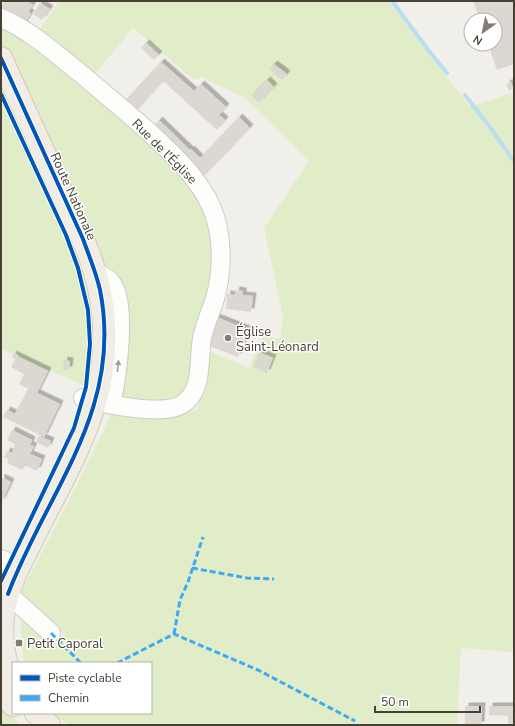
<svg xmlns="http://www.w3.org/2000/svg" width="515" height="726" font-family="'Nunito Sans',sans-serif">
<defs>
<filter id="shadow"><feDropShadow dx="3.5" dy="-3.5" stdDeviation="0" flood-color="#0004"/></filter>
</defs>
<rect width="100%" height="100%" fill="#f1efea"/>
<g fill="#e0edc8">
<path d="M59,1h330l81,106 44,-15v560l-53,-4 -4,77h-387l-19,-12h100v-50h-127l-3,-20v-24l30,29 14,-13 -44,-43 54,-103 37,-76 57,4 29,-7 8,-60 43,18 15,-34 16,5 3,-23 -19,-88 45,-67 -65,-64 -42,-20 -8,3 -61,-52 -47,57 90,80 32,43 8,41 -22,131 -18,23h-26l-42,-7 -107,-47v-321h7l23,13z"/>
<path d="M1,698l17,25 3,2h-20z"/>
</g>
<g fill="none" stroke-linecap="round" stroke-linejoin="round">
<g stroke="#b8def2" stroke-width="4">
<path d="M392,1l37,50 18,22"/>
<path d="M465,95l27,35 22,31"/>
</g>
</g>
<g fill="#dbd8d2" filter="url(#shadow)">
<path d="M5,1h22l6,4 -5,7 3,1 -7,12 -23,-15v-3z"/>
<path d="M473,1h41v63l-17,6 -9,-26h7v-24h-15z"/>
<path d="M40,3l10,6 -8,11 -9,-6z"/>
<path d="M146,43l13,12 -5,5 -13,-12z"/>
<path d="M161,62l33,29 7,-7 25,23 -7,8 6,5 -8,10 -54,-49 -29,32 -11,-10z"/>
<path d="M274,64l13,10 -5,6 -13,-11z"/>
<path d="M267,80l7,7 -15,16 -8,-8z"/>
<path d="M511,82l2,7 -4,2 -3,-7z"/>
<path d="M239,117l11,11 -47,49 -50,-50 6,-7 31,30 1,-1 9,9z"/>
<path d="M236,290l7,1v4l10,1 -2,16 -25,-3 1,-15 8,1z"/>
<path d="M216,317l33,13 -11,27 -31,-12z"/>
<path d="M259,352l14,6 -6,15 -14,-6z"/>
<path d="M13,354l35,17 -11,22 23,11 -16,33 -41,-20 4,-7 8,4 13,-25 -9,-5 5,-10 -13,-7 4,-8 -3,-2z"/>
<path d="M64,360l6,1 -1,9h-6z"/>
<path d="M12,430l20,10 -2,5 4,1 -4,8 12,5 -5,12 -12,-6 -3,5 -15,-7 2,-4 -5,-2 3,-6 5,2 3,-9 -8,-4z"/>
<path d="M39,436l12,5 -3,7 -12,-6z"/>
<path d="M1,477l10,5 -10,21z"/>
<path d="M465,706h17l-1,19h-16z"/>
<path d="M489,706h25v19h-6v-9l-19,-1z"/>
</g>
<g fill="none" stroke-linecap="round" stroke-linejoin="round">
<defs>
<g id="minor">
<path d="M1,18c29,12 55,36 79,55 23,19 45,38 67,57 24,23 50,45 64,76 12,27 12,61 5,89 -4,15 -11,28 -14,43 -4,22 2,54 -21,67 -20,11 -76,-1 -98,-7"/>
<path d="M95,272c6,3 12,5 16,10 17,20 6,97 0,122"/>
<path d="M1,559l18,8"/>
<path d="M8,594l43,39"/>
</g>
<g id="major">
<path d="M1,58l82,181c4,11 9,22 12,34 11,36 12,77 4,114 -12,53 -41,101 -65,149 -11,23 -25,47 -30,73 -4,24 -2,48 9,71"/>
<path d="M1,685l12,20"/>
<path d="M36,713l13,12"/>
</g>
</defs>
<use href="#minor" stroke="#cfccc7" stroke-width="20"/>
<use href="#major" stroke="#d5cab6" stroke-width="24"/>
<use href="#minor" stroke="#fdfdfc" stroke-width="18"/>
<use href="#major" stroke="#f1ece4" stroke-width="22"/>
<g stroke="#3fa9f5" stroke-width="3" stroke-dasharray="6 3" stroke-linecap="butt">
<path d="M192,568l55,10 27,1"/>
<path d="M51,633l30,30"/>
<path d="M174,634l6,-34 8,-18 15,-45"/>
<path d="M117,663l57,-29 84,36 97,51"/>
</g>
<defs>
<g id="cycleway">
<path d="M1,58l82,181c6,17 13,33 17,51 24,120 -53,201 -92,304"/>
<path d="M1,94l65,141 12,33 10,42 2,34 -4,43 -12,41 -73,153"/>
</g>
</defs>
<use href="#cycleway" stroke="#fff" stroke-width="6"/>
<use href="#cycleway" stroke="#0057b8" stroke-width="4"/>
</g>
<defs><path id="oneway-solid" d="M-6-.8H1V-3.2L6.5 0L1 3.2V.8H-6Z"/></defs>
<use fill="#a29e98" href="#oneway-solid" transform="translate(118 366) rotate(-85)"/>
<g fill="#837d74" stroke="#fff" stroke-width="1.5">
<circle cx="228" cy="338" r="4"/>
<rect x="15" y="639" width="8" height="8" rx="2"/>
</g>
<g text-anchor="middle" stroke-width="3" stroke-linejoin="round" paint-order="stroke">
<g font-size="13" fill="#484035" stroke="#fff">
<text transform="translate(165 151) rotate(45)" y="5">Rue de l'Église</text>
<text transform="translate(74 196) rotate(66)" y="5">Route Nationale</text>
</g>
<g font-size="13" fill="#484035" stroke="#fff" text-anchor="start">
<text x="236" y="336">Église<tspan x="236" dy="15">Saint-Léonard</tspan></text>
<text x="27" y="648">Petit Caporal</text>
</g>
</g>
<rect width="515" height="726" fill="none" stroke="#484035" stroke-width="4"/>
<rect x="12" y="662" width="140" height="52" fill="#ffffff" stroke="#b6b3ae"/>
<rect x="20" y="675" width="20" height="6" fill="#0057b8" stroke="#b6b3ae"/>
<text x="48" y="682" font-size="12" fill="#484035">Piste cyclable</text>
<rect x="20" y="695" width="20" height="6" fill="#3fa9f5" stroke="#b6b3ae"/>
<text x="48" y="702" font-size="12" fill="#484035">Chemin</text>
<g transform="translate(483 32) rotate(213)"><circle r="19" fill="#ffffff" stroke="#b6b3ae"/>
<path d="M0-3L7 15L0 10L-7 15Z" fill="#837d74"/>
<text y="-6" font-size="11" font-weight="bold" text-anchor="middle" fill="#484035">N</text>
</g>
<path d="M375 706v6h105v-6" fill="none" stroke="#484035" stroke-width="2"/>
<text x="381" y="706" font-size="12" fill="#484035" stroke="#ffffff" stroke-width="3" paint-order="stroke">50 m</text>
</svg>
